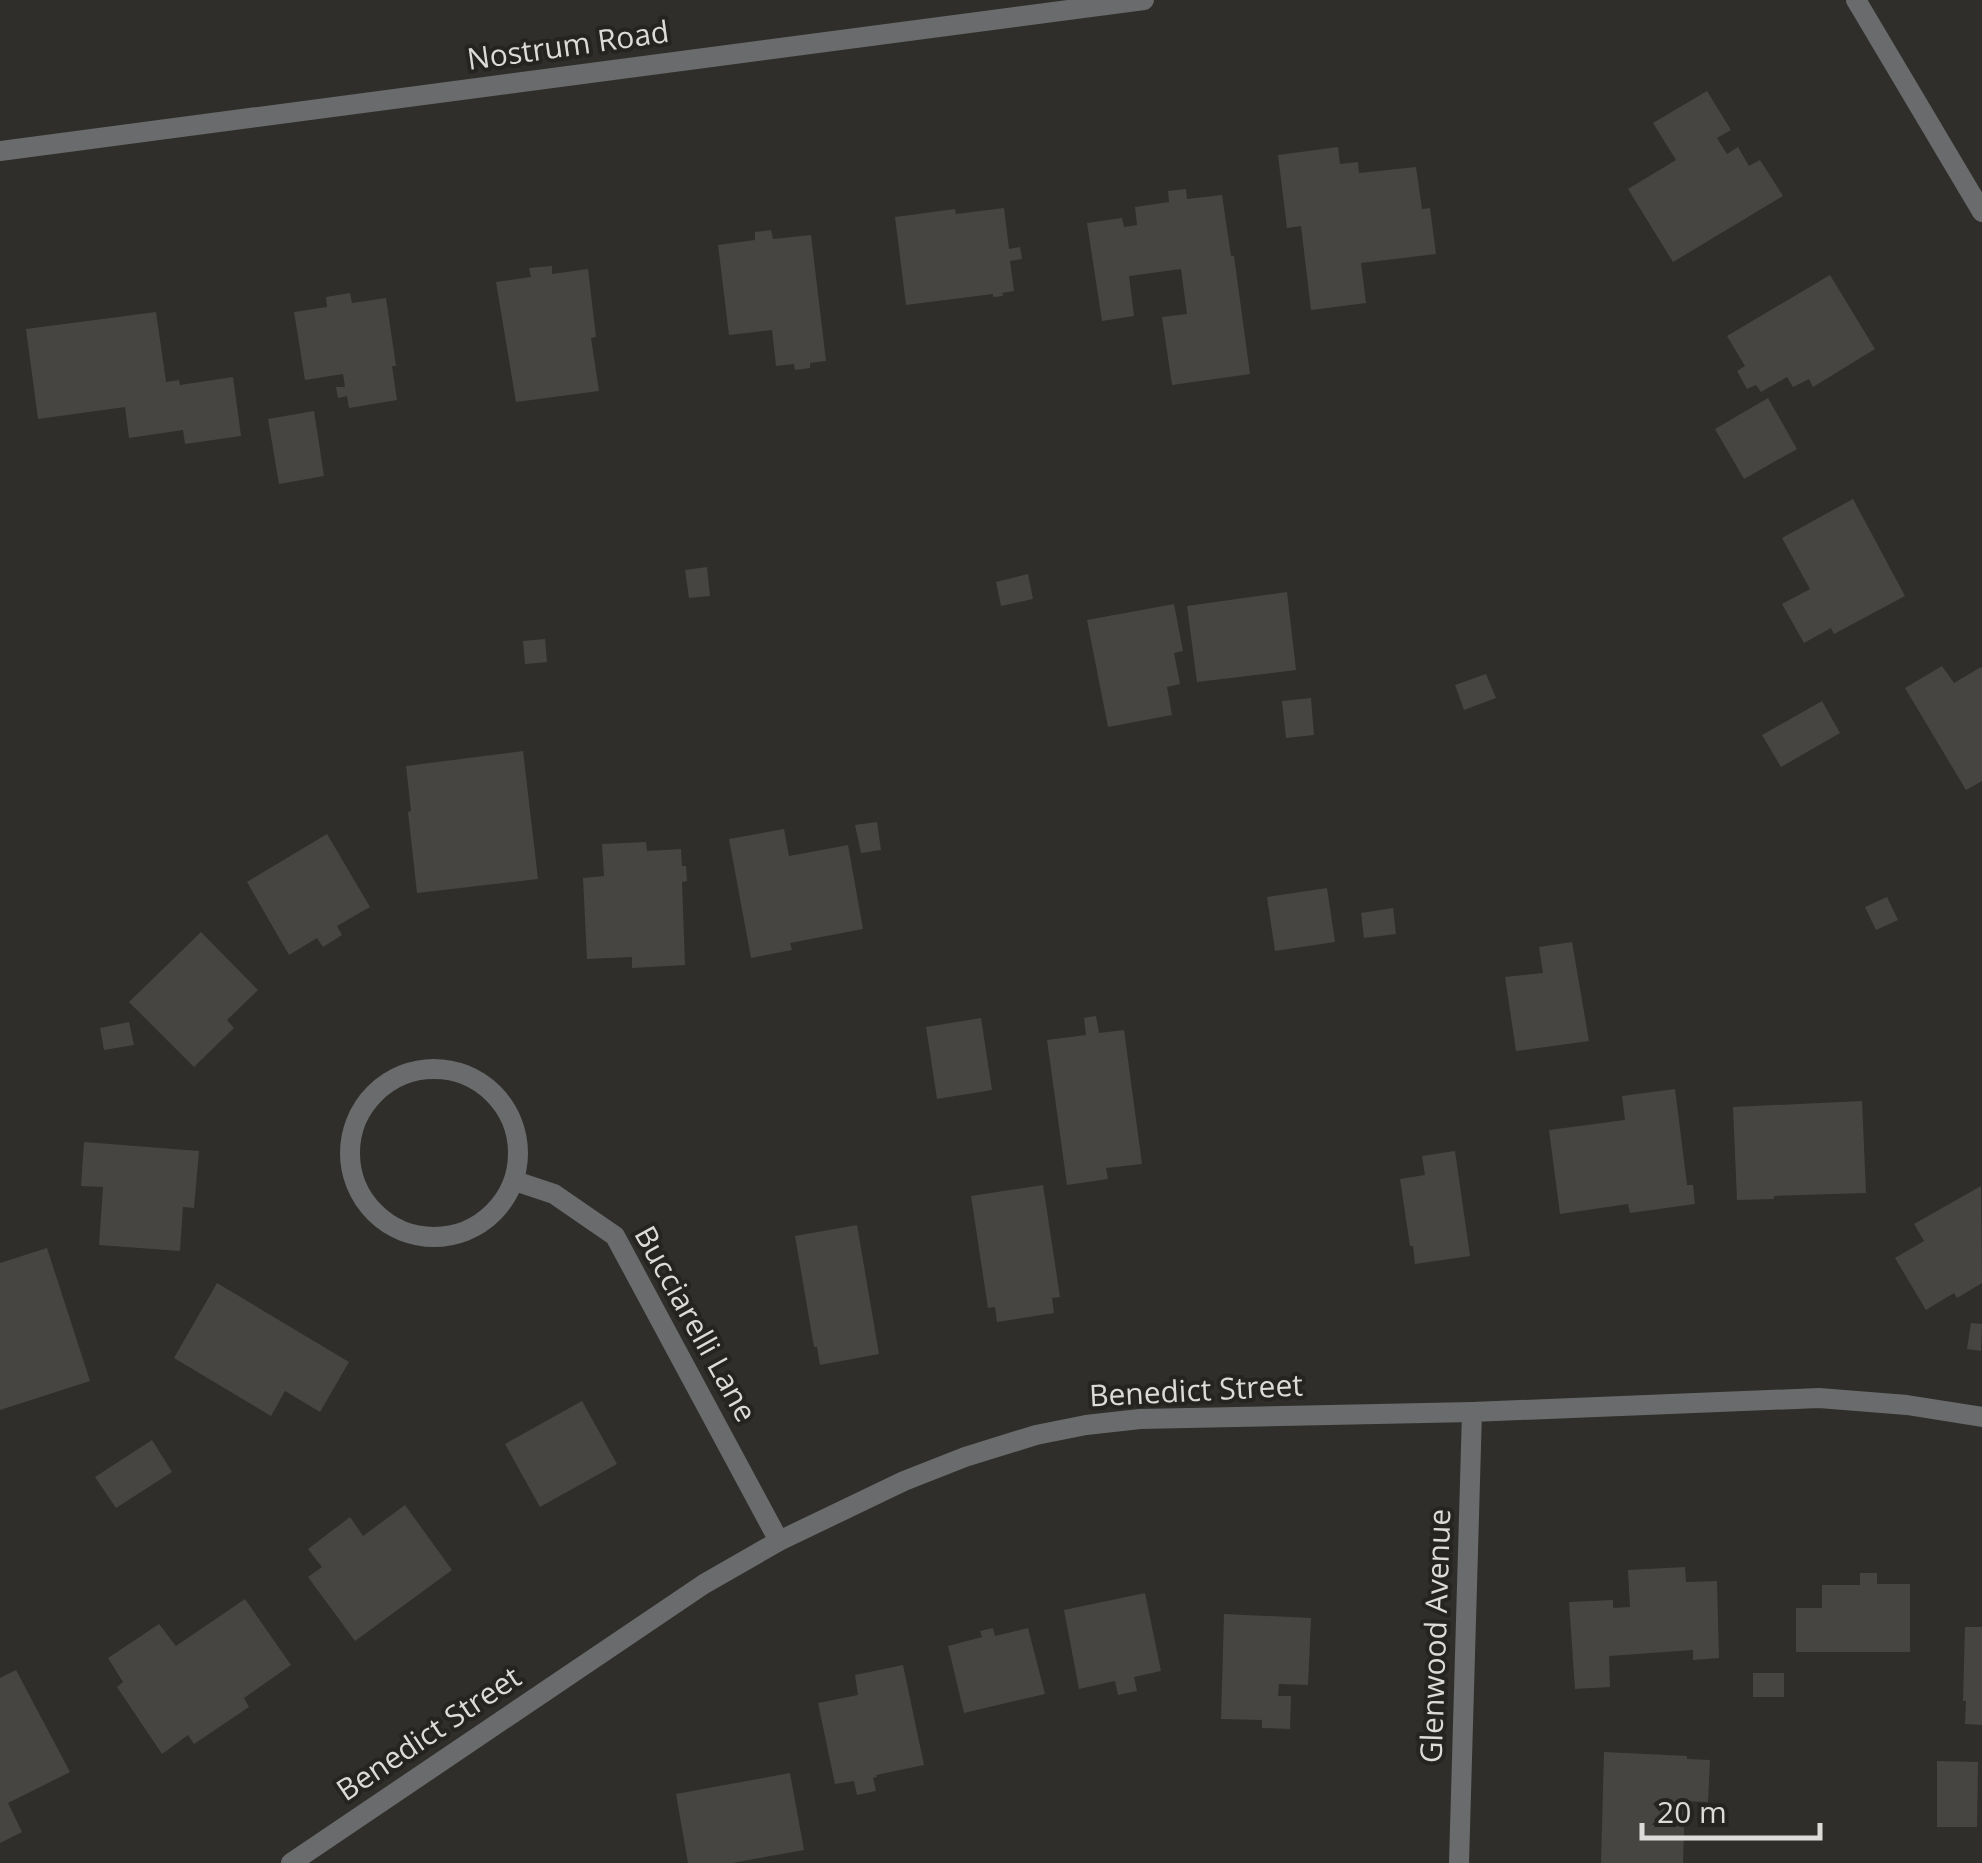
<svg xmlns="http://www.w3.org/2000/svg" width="1982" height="1863" font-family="'Open Sans',sans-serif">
<rect width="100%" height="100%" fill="#2f2e2a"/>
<g fill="#474541">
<path d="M1707,91l24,39 -14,8 10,16 11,-7 11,19 11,-6 23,36 -110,66 -45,-73 48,-29 -23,-37z"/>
<path d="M1338,147l2,17 18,-2 1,11 57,-6 6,42 8,-1 6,46 -75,9 5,40 -55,7 -10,-84 -14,2 -9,-73z"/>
<path d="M1186,189l1,10 35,-4 9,61h3l16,118 -78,11 -10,-68 25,-3 -6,-45 -52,7 5,40 -32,5 -15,-98 35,-5 2,9 13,-2 -2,-18 34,-5 -1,-11z"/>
<path d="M1004,208l5,41 11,-2 2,12 -12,2 4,30 -12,2 1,3 -10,1v-3l-87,11 -11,-88 60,-8 1,5z"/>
<path d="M771,230l2,9 38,-4 15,126 -16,2v5l-15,2 -1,-6 -18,2 -4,-36 -43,5 -11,-90 37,-5v-8z"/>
<path d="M552,266v8l36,-5 8,68 -5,1 8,53 -83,11 -20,-120 35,-5 -2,-9z"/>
<path d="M1830,275l45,74 -62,38 -4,-8 -16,8 -6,-10 -26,15 -5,-7 -9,4 -10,-18 8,-5 -18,-30z"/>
<path d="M350,293l2,10 34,-5 10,68h-4l5,34 -48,8 -2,-12 -9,2 -2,-11h9l-2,-13 -38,6 -11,-68 33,-5 -1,-10z"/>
<path d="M156,312l10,70 13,-2 1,5 53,-8 8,59 -56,8 -2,-14 -54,8 -4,-31 -87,12 -12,-90z"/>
<path d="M1768,398l29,51 -53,30 -29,-50z"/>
<path d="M314,411l10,65 -45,8 -11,-65z"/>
<path d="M1853,499l52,97 -71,38 -3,-6 -27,15 -22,-39 28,-15 -28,-51z"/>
<path d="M707,567l3,29 -21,2 -4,-28z"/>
<path d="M1028,574l5,25 -32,7 -5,-24z"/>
<path d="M1287,592l9,78 -99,12 -10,-76z"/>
<path d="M1174,604l9,47 -9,2 6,31 -13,3 5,28 -64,12 -21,-107z"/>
<path d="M545,639l2,23 -22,2 -2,-23z"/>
<path d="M1942,666l12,17 27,-16 1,2v112l-16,9 -61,-102z"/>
<path d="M1486,674l10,24 -32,12 -9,-25z"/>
<path d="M1311,698l3,37 -28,3 -4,-37z"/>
<path d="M1822,701l18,32 -59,34 -19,-32z"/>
<path d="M523,751l15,128 -121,14 -9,-81 3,-1 -5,-45z"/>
<path d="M877,822l4,28 -20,3 -6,-28z"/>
<path d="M784,829l5,27 59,-11 15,84 -73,14 2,7 -41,8 -22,-119z"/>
<path d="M327,834l43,73 -33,19 5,9 -19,12 -6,-9 -28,17 -42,-73z"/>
<path d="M646,842l1,9 34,-2 1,17h4l1,15 -5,1 3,83 -53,3v-11l-45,2 -4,-81 21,-2 -2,-32z"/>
<path d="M1327,888l8,54 -60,9 -8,-54z"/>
<path d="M1887,897l11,23 -22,10 -11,-23z"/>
<path d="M1393,908l3,26 -32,4 -3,-25z"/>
<path d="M201,932l57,58 -31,30 7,8 -40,39 -65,-65z"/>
<path d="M1572,942l17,99 -73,10 -11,-74 38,-4 -4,-26z"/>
<path d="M1096,1016l3,17 25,-3 18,134 -36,4 2,11 -41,6 -20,-145 39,-5 -2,-17z"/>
<path d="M981,1018l11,72 -55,9 -11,-72z"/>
<path d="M129,1022l5,23 -30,5 -4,-22z"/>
<path d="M1675,1089l12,96h6l2,19 -65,9 -2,-9 -68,10 -11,-84 76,-10 -3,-24z"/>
<path d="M1862,1101l4,92 -92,3v3l-37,1 -4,-93z"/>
<path d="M84,1142l115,9 -5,57 -11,-1 -3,44 -81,-6 4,-58 -22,-1z"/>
<path d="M1455,1151l15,105 -55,8 -2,-18h-3l-10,-67 25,-4 -3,-19z"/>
<path d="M1043,1185l17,112 -8,1 2,15 -57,9 -2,-15 -7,1 -17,-112z"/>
<path d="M1981,1186l1,97 -25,15 -3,-5 -28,17 -31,-52 29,-17 -10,-17z"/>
<path d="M857,1225l22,129 -59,11 -3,-18h-3l-19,-111z"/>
<path d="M47,1248l43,133 -90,29v-147z"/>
<path d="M217,1283l132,79 -29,50 -35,-21 -14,25 -97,-58z"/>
<path d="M1971,1323l11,1 -1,27 -14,-2z"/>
<path d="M582,1401l35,63 -77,43 -35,-63z"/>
<path d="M152,1440l20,32 -56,36 -21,-31z"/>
<path d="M405,1505l47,65 -97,71 -47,-64 14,-10 -14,-18 42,-32 13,19z"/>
<path d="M1685,1567l1,15 31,-1 2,77 -26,2v-10l-84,6 1,31 -35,2 -6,-87 44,-2v8l17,-1 -2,-37z"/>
<path d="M1860,1573h17v11h33v68h-114v-44h26v-23h38z"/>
<path d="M1145,1593l16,78 -27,6 3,14 -19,4 -3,-14 -36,8 -15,-79z"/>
<path d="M245,1599l46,66 -47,33 5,9 -55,37 -6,-9 -26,19 -45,-67 6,-5 -15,-24 51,-34 17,22z"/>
<path d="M1224,1614l87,4 -3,67 -29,-1 -1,12h13l-1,33 -28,-1v-8l-41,-1z"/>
<path d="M1965,1627h17v98l-17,-1 1,-23h-3z"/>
<path d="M993,1628l2,8 33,-8 17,66 -81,19 -16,-67 34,-9 -2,-6z"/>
<path d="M903,1665l21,100 -48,10 1,2 -4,1 3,13 -19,4 -3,-14 -19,3 -17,-81 40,-8 -3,-20z"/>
<path d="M16,1670l54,102 -62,31 14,29 -22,11v-165z"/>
<rect x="1753" y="1673" width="31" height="24"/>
<path d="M1604,1752l83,4v3l23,1 -2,42 -23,-1 -2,62h-82z"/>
<path d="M1937,1761l41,1 -1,65h-40z"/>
<path d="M790,1773l14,77 -72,13h-44l-12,-69z"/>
</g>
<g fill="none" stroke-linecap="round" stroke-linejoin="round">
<g stroke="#696b6c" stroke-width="20">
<path d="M1856,0l126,212"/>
<path d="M0,151l1144,-151"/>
<circle cx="434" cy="1153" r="84"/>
<path d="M515,1181l39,13 61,42 164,305"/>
<path d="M291,1863l413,-279 75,-43 125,-60 61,-24 71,-22 50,-10 54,-6 332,-7 347,-14 88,7 75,12"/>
<path d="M1459,1863l13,-451"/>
</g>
</g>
<g text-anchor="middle" stroke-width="8" stroke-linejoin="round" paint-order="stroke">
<g font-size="30" fill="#dcdbd9" stroke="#252420">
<text transform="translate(568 46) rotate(-8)" y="10">Nostrum Road</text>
<text transform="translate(695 1324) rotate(61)" y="10">Bucciarelli Lane</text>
<text transform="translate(1196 1391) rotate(-3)" y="10">Benedict Street</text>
<text transform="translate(1436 1636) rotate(-88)" y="10">Glenwood Avenue</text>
<text transform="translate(429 1734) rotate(-34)" y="10">Benedict Street</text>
</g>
</g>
<path d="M1642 1823v15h178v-15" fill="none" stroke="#dcdbd9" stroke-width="5"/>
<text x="1657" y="1823" font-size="30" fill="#dcdbd9" stroke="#252420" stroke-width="8" paint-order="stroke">20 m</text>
</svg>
